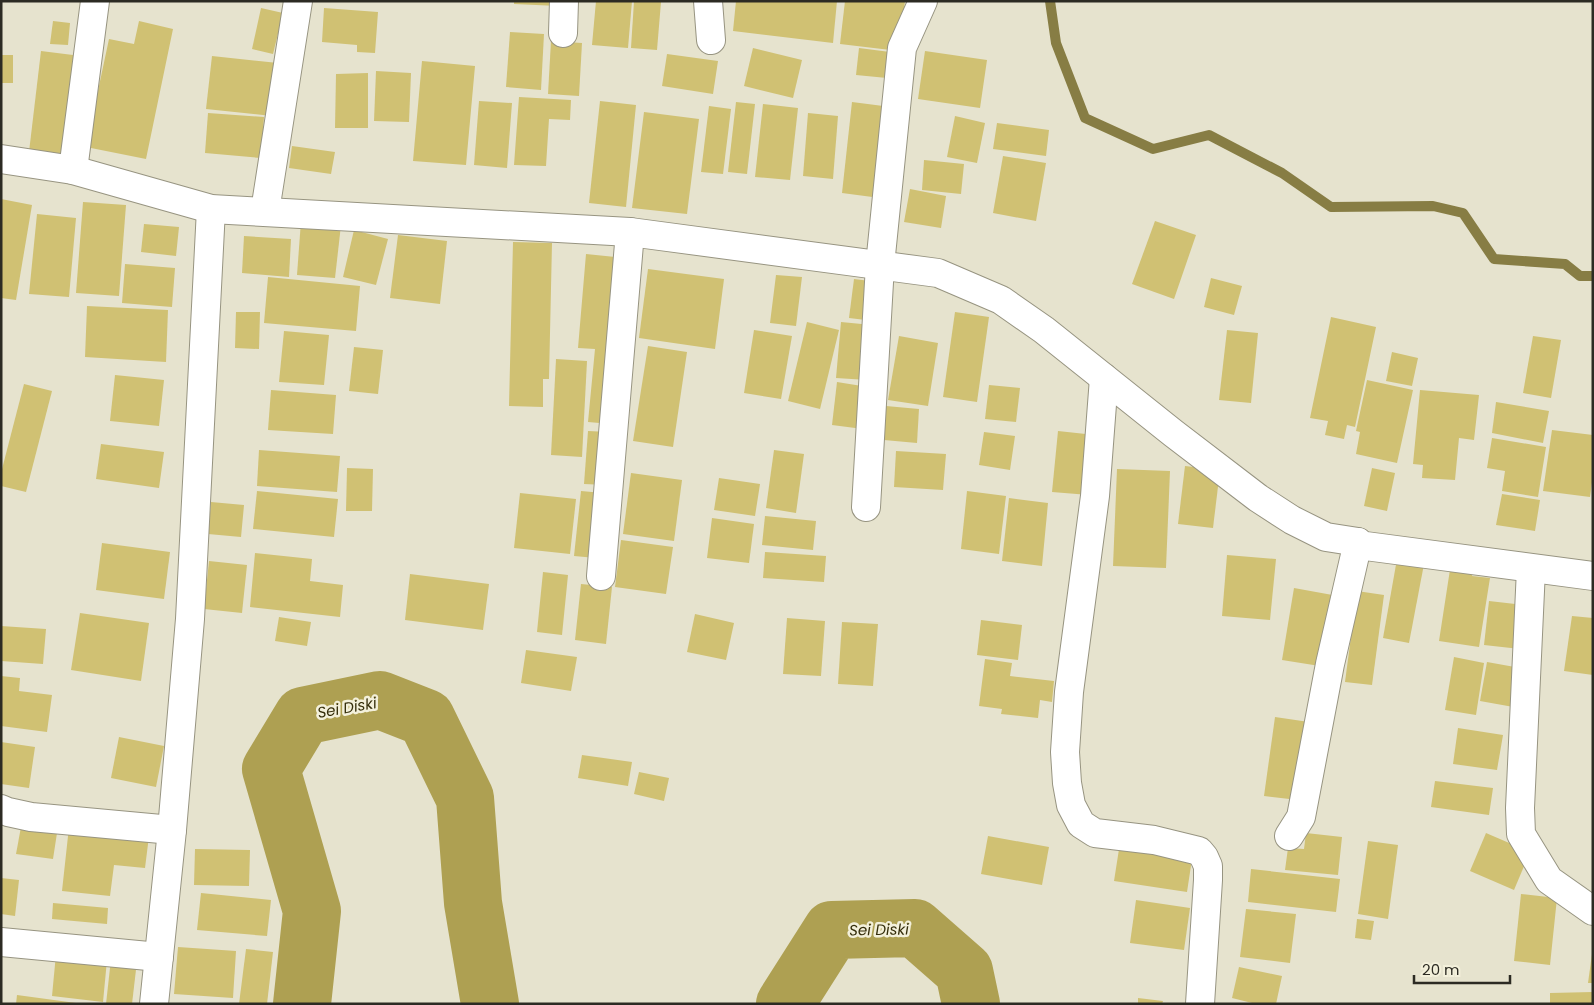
<svg xmlns="http://www.w3.org/2000/svg" width="1594" height="1005" font-family="Poppins,sans-serif">
<rect width="100%" height="100%" fill="#e6e3ce"/>
<g fill="none" stroke-linecap="round" stroke-linejoin="round">
<path stroke="#877d44" stroke-width="10" d="M1050,1l6,42 29,75 68,31 56,-14 73,38 49,34 102,-1 30,7 31,46 71,5 15,12h13"/>
<g stroke="#aea052" stroke-width="58">
<path d="M302,1004l10,-93 -41,-142 32,-53 77,-16 46,18 39,80 8,105 17,101"/>
<path d="M785,1004l47,-74 83,-2 49,43 7,33"/>
</g>
</g>
<g fill="#d0c173">
<path d="M514,1h44v5l-44,-2z"/>
<path d="M596,1h36l-4,47 -36,-3z"/>
<path d="M634,1l27,1 -4,48 -26,-2z"/>
<path d="M736,1h101l-4,42 -100,-12z"/>
<path d="M845,1h60l-6,50 -59,-7z"/>
<path d="M261,8l22,5 -10,41 -21,-5z"/>
<path d="M324,8l54,4 -3,41 -18,-1v-7l-35,-3z"/>
<path d="M53,21l17,2 -2,22 -18,-1z"/>
<path d="M139,21l34,8 -27,130 -60,-12 23,-108 25,5z"/>
<path d="M510,32l34,2 -3,56 -35,-3z"/>
<path d="M551,41l31,2 -3,53 -31,-2z"/>
<path d="M753,48l49,12 -9,38 -49,-12z"/>
<path d="M859,48l31,4 -3,26 -31,-3z"/>
<path d="M41,51l40,5 -13,100 -39,-4z"/>
<path d="M925,51l62,9 -7,48 -62,-9z"/>
<path d="M667,54l51,7 -5,33 -51,-8z"/>
<rect x="1" y="55" width="12" height="28"/>
<path d="M212,56l66,7 -6,53 -66,-7z"/>
<path d="M422,61l53,5 -9,99 -53,-4z"/>
<path d="M376,71l35,2 -2,49 -35,-1z"/>
<path d="M368,73v55h-33l1,-54z"/>
<path d="M519,97l52,3 -1,20 -21,-1 -3,47 -32,-1z"/>
<path d="M479,101l33,2 -5,65 -33,-3z"/>
<path d="M600,101l36,4 -10,102 -37,-4z"/>
<path d="M736,102l19,2 -8,70 -19,-2z"/>
<path d="M852,102l39,5 -11,91 -38,-5z"/>
<path d="M763,104l35,4 -8,72 -35,-3z"/>
<path d="M709,106l22,3 -8,65 -22,-2z"/>
<path d="M644,112l55,7 -12,95 -55,-6z"/>
<path d="M208,113l56,4 -3,41 -56,-5z"/>
<path d="M808,113l30,3 -5,63 -30,-3z"/>
<path d="M955,116l30,7 -8,40 -30,-6z"/>
<path d="M997,123l52,7 -3,26 -53,-7z"/>
<path d="M292,146l43,6 -4,22 -42,-6z"/>
<path d="M1003,156l43,7 -10,58 -43,-8z"/>
<path d="M924,160l40,4 -3,30 -39,-4z"/>
<path d="M910,189l36,7 -5,32 -37,-6z"/>
<path d="M1,199l31,6 -16,95 -15,-2z"/>
<path d="M83,202l43,3 -7,91 -43,-3z"/>
<path d="M37,214l39,4 -7,79 -40,-3z"/>
<path d="M301,221l40,4 -6,53 -38,-3z"/>
<path d="M1155,221l41,14 -22,64 -42,-15z"/>
<path d="M144,224l35,3 -3,29 -35,-4z"/>
<path d="M354,230l34,9 -12,46 -33,-8z"/>
<path d="M398,235l49,6 -7,63 -50,-6z"/>
<path d="M244,236l47,3 -2,38 -47,-4z"/>
<path d="M513,242l39,1 -3,136h-6v28l-34,-1z"/>
<path d="M586,254l39,4 -14,166 -23,-2 7,-73 -17,-1z"/>
<path d="M125,264l50,4 -3,39 -50,-4z"/>
<path d="M648,269l76,10 -9,70 -76,-11z"/>
<path d="M776,275l26,2 -6,49 -26,-3z"/>
<path d="M268,277l92,9 -4,45 -92,-8z"/>
<path d="M1211,278l31,8 -8,29 -30,-8z"/>
<path d="M854,279l24,3 -4,39 -25,-3z"/>
<path d="M87,306l81,4 -2,52 -81,-5z"/>
<path d="M236,312h24l-1,37 -24,-1z"/>
<path d="M955,312l34,5 -12,85 -34,-5z"/>
<path d="M1331,317l45,10 -21,100 -8,-2 -3,14 -19,-4 3,-14 -18,-3z"/>
<path d="M807,322l32,8 -19,79 -32,-8z"/>
<path d="M841,322l31,3 -5,55 -31,-2z"/>
<path d="M754,330l38,6 -11,63 -37,-6z"/>
<path d="M1227,330l31,3 -7,70 -32,-3z"/>
<path d="M284,331l45,4 -5,50 -45,-3z"/>
<path d="M899,336l39,7 -10,63 -40,-6z"/>
<path d="M1533,336l28,4 -10,58 -28,-5z"/>
<path d="M648,346l39,6 -14,95 -40,-6z"/>
<path d="M354,347l29,3 -5,44 -29,-3z"/>
<path d="M1392,352l26,6 -6,28 -26,-5z"/>
<path d="M556,359l31,2 -5,96 -31,-2z"/>
<path d="M115,375l49,5 -5,46 -49,-5z"/>
<path d="M1367,380l46,10 -16,73 -41,-9 4,-22 -4,-1z"/>
<path d="M837,382l31,5 -5,42 -31,-4z"/>
<path d="M24,384l28,7 -26,101 -25,-6v-13z"/>
<path d="M989,385l31,3 -4,34 -31,-3z"/>
<path d="M271,390l65,5 -3,39 -65,-4z"/>
<path d="M1420,390l59,5 -5,45 -15,-2 -4,42 -33,-2 1,-13 -10,-1z"/>
<path d="M1496,402l53,9 -6,32 -51,-10z"/>
<path d="M886,406l33,3 -2,34 -33,-3z"/>
<path d="M1552,430l41,5v40l-3,22 -47,-6z"/>
<path d="M588,431l21,1 -3,53 -22,-1z"/>
<path d="M1058,431l37,4 -6,60 -37,-3z"/>
<path d="M984,432l31,4 -5,34 -31,-5z"/>
<path d="M1492,438l54,9 -8,50 -36,-6 3,-20 -18,-3z"/>
<path d="M101,444l63,8 -5,36 -63,-9z"/>
<path d="M259,450l81,6 -3,36 -80,-6z"/>
<path d="M774,450l30,4 -8,59 -30,-5z"/>
<path d="M896,451l50,3 -3,36 -49,-3z"/>
<path d="M1185,466l35,4 -7,58 -35,-4z"/>
<path d="M347,468l26,1 -1,42h-26z"/>
<path d="M1372,468l23,5 -8,38 -23,-5z"/>
<path d="M1117,469l53,2 -4,97 -53,-2z"/>
<path d="M631,473l51,7 -8,61 -51,-7z"/>
<path d="M719,478l41,6 -5,32 -41,-6z"/>
<path d="M257,491l81,8 -4,38 -81,-8z"/>
<path d="M581,491l22,2 -7,65 -22,-2z"/>
<path d="M967,491l39,5 -7,58 -38,-5z"/>
<path d="M520,493l56,6 -6,55 -56,-6z"/>
<path d="M1502,494l38,6 -5,31 -39,-6z"/>
<path d="M1009,498l39,5 -6,63 -40,-5z"/>
<path d="M211,502l33,3 -3,32 -33,-3z"/>
<path d="M765,516l51,5 -3,29 -51,-5z"/>
<path d="M712,518l42,6 -5,39 -42,-5z"/>
<path d="M621,540l52,7 -7,47 -51,-7z"/>
<path d="M102,543l68,9 -6,47 -68,-9z"/>
<path d="M765,552l61,4 -2,26 -61,-4z"/>
<path d="M255,553l57,6 -2,22 33,4 -3,32 -90,-10z"/>
<path d="M1227,555l49,4 -6,61 -48,-4z"/>
<path d="M1397,559l27,5 -15,79 -26,-5z"/>
<path d="M209,561l38,4 -5,48 -38,-4z"/>
<path d="M1451,563l23,4 -2,9 18,2 -11,69 -40,-6z"/>
<path d="M543,572l25,3 -6,60 -25,-3z"/>
<path d="M410,574l79,10 -6,46 -78,-10z"/>
<path d="M581,584l31,3 -6,57 -31,-4z"/>
<path d="M1294,588l44,8 -12,71 -44,-7z"/>
<path d="M1357,591l27,4 -12,90 -27,-3z"/>
<path d="M1489,601l35,4 -4,44 -36,-4z"/>
<path d="M80,613l69,10 -8,58 -70,-11z"/>
<path d="M695,614l39,9 -8,37 -39,-8z"/>
<path d="M1572,616l21,2v57l-29,-4z"/>
<path d="M279,617l32,5 -4,24 -32,-5z"/>
<path d="M787,618l38,3 -4,55 -38,-2z"/>
<path d="M981,620l41,5 -4,35 -41,-5z"/>
<path d="M842,622l36,2 -5,62 -35,-2z"/>
<path d="M1,626l45,3 -3,35 -42,-3z"/>
<path d="M526,650l51,7 -6,34 -50,-8z"/>
<path d="M1454,657l30,6 -8,52 -31,-5z"/>
<path d="M985,659l27,4 -2,13 44,5 -2,21 -12,-2 -2,18 -37,-4 1,-5 -23,-3z"/>
<path d="M1487,662l39,7 -7,39 -39,-7z"/>
<path d="M1,676l19,2 -1,13 33,4 -5,37 -46,-6z"/>
<path d="M1275,717l34,5 -11,78 -34,-4z"/>
<path d="M1458,728l45,7 -6,35 -44,-6z"/>
<path d="M119,737l45,9 -8,41 -45,-9z"/>
<path d="M1,742l34,5 -6,41 -28,-4z"/>
<path d="M582,755l50,7 -4,24 -50,-8z"/>
<path d="M639,772l30,6 -5,23 -30,-7z"/>
<path d="M1435,781l58,7 -4,27 -58,-8z"/>
<path d="M21,827l36,6 -4,26 -37,-5z"/>
<path d="M69,827l80,9 -4,32 -31,-3 -4,31 -48,-5z"/>
<path d="M1306,833l36,4 -4,38 -53,-5 3,-22 16,1z"/>
<path d="M1486,833l44,19 -16,38 -44,-19z"/>
<path d="M988,836l61,11 -7,38 -61,-11z"/>
<path d="M1368,841l30,4 -10,74 -30,-5z"/>
<path d="M195,849l55,1 -1,36 -55,-1z"/>
<path d="M1119,849l73,10 -5,33 -73,-11z"/>
<path d="M1251,869l89,10 -4,33 -88,-10z"/>
<path d="M1,878l18,2 -4,36 -14,-2z"/>
<path d="M201,893l70,7 -4,36 -70,-6z"/>
<path d="M1521,894l36,4 -7,67 -36,-4z"/>
<path d="M1136,900l54,8 -6,42 -54,-7z"/>
<path d="M53,903l55,5 -1,16 -55,-5z"/>
<path d="M1246,909l50,5 -6,49 -50,-6z"/>
<path d="M1357,919l17,2 -3,19 -16,-2z"/>
<path d="M178,947l58,4 -3,47 -59,-4z"/>
<path d="M246,949l27,3 -6,52h-28z"/>
<path d="M56,954l51,6 -4,42 -51,-6z"/>
<path d="M1592,954h1v29h-5z"/>
<path d="M111,959l26,2 -5,43h-26z"/>
<path d="M1239,967l43,9 -6,28h-20l-24,-6z"/>
<path d="M1593,992v12h-43v-11z"/>
<path d="M17,995l59,8v1h-60z"/>
<path d="M1138,998l25,3 -1,3h-24z"/>
</g>
<g fill="none" stroke-linecap="round" stroke-linejoin="round">
<defs>
<g id="street">
<path d="M708,1l3,39"/>
<path d="M563,33l1,-32"/>
<path d="M1,159l72,11 138,39 419,23 308,41 63,27 43,30 129,103 85,65 34,22 34,17 32,5v3l235,31"/>
<path d="M73,170l22,-169"/>
<path d="M265,211l33,-210"/>
<path d="M1104,378l-9,118 -26,196 -4,60 2,31 4,22 10,19 14,9 59,7 45,11 5,6 4,9v14l-8,124"/>
<path d="M866,507l14,-242 22,-217 21,-47"/>
<path d="M1531,569l-11,239 1,26 28,46 44,31"/>
<path d="M601,576l29,-344"/>
<path d="M1,809l7,3 23,5 141,13"/>
<path d="M1289,836l12,-19 29,-153 28,-122"/>
<path d="M1,942l158,15"/>
<path d="M154,1004l18,-174 18,-211 21,-410"/>
</g>
</defs>
<use href="#street" stroke="#979481" stroke-width="30"/>
<use href="#street" stroke="#fff" stroke-width="28"/>
</g>
<g text-anchor="middle" stroke-width="5" stroke-linejoin="round" paint-order="stroke">
<g font-size="15" font-style="italic" fill="#342d0a" stroke="#f3f0db">
<text transform="translate(347 708) rotate(-10)" y="5">Sei Diski</text>
<text transform="translate(879 930) rotate(-1)" y="5">Sei Diski</text>
</g>
</g>
<rect width="1594" height="1005" fill="none" stroke="#2c2b23" stroke-width="5"/>
<path d="M1414 975v8h96v-8" fill="none" stroke="#2c2b23" stroke-width="2.5"/>
<text x="1422" y="975" font-size="15" fill="#2c2b23" stroke="#f3f0db" stroke-width="4" paint-order="stroke">20 m</text>
</svg>
